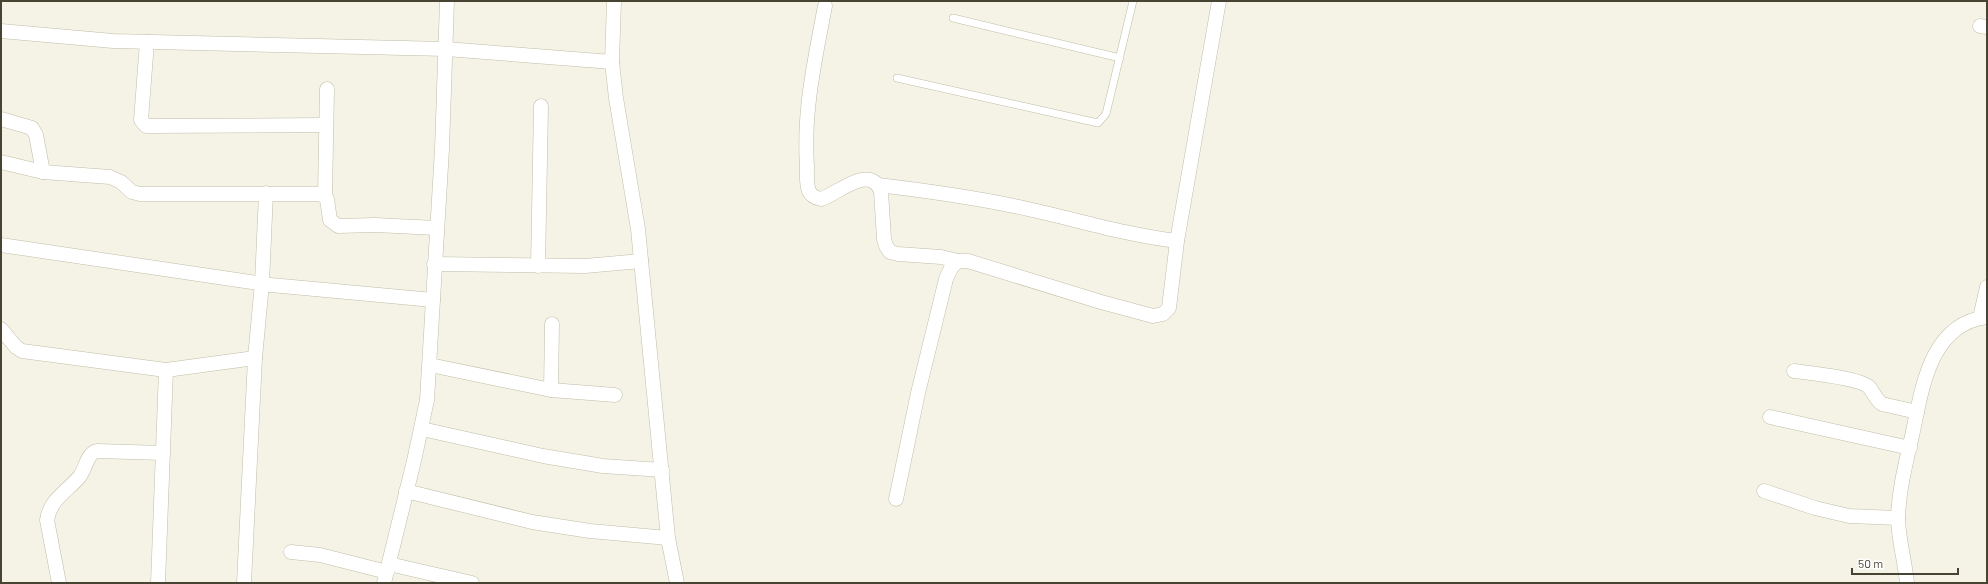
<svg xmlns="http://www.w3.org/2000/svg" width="1988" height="584" font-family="Barlow,sans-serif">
<rect width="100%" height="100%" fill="#f4f3e6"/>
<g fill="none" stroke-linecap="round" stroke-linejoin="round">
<defs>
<g id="service">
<path d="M953,18l167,40"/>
<path d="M897,78l201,45 8,-9 27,-113"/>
</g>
<g id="minor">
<path d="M614,1l-2,61 4,36 22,131 30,309 9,45"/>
<path d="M825,6c-10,53 -22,106 -18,160 0,8 -1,18 2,25 2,5 7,7 12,8 17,-5 48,-36 60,-8l3,48 2,7 4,6 8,2 43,3 17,4"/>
<path d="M1980,26l7,1"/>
<path d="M1,31l112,10 333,8 166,13"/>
<path d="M147,42l-6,78 5,6 180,-1"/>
<path d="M1,119l31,9 4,7 7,37"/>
<path d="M1,162l42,10 67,5 11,5 11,10 8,2h181l6,5 3,21 8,6 37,-1 62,3"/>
<path d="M878,185c51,6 101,13 150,24 50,11 98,26 149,32"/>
<path d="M325,195l2,-106"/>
<path d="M1,245l270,40 162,15"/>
<path d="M434,264l151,2 56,-5"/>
<path d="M538,266l3,-160"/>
<path d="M1980,318l7,-31"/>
<path d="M1,329l15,18 6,4 144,19 89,-12"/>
<path d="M430,365l121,25 64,5"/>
<path d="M1794,371c15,2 65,7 75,16 5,6 7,13 13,17l35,8"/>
<path d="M551,390l1,-66"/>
<path d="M1770,417l140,31"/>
<path d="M422,429l121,27 60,10 59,4"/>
<path d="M406,491l126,31 58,9 78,7"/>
<path d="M1764,491l51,17 34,8 49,2"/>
<path d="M896,499l22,-106 28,-114 5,-11 7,-7h10l133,41 52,14 10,-2 6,-6 8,-67 42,-240"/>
<path d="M291,552l29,3 67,17"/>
<path d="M389,564l83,19"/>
<path d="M59,583l-12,-63c3,-21 21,-29 33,-44 6,-8 7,-23 17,-25l66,2"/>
<path d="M158,583l8,-213"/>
<path d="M244,583l11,-225 7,-75 4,-90"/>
<path d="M384,583l30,-122 13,-61 15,-251 5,-148"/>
<path d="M1907,583c-2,-22 -9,-45 -9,-66 1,-28 8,-55 14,-81 10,-46 17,-112 75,-119"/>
</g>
</defs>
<use href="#service" stroke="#c1bda7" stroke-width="8"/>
<use href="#minor" stroke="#c1bda7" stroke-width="15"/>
<use href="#service" stroke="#fff" stroke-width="7"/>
<use href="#minor" stroke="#fff" stroke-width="14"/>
</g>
<rect width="1988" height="584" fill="none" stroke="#484434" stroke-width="4"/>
<path d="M1852 568v6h106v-6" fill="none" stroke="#484434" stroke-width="2"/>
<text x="1858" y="568" font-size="12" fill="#484434" stroke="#ffffff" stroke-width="3" paint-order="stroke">50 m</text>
</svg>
